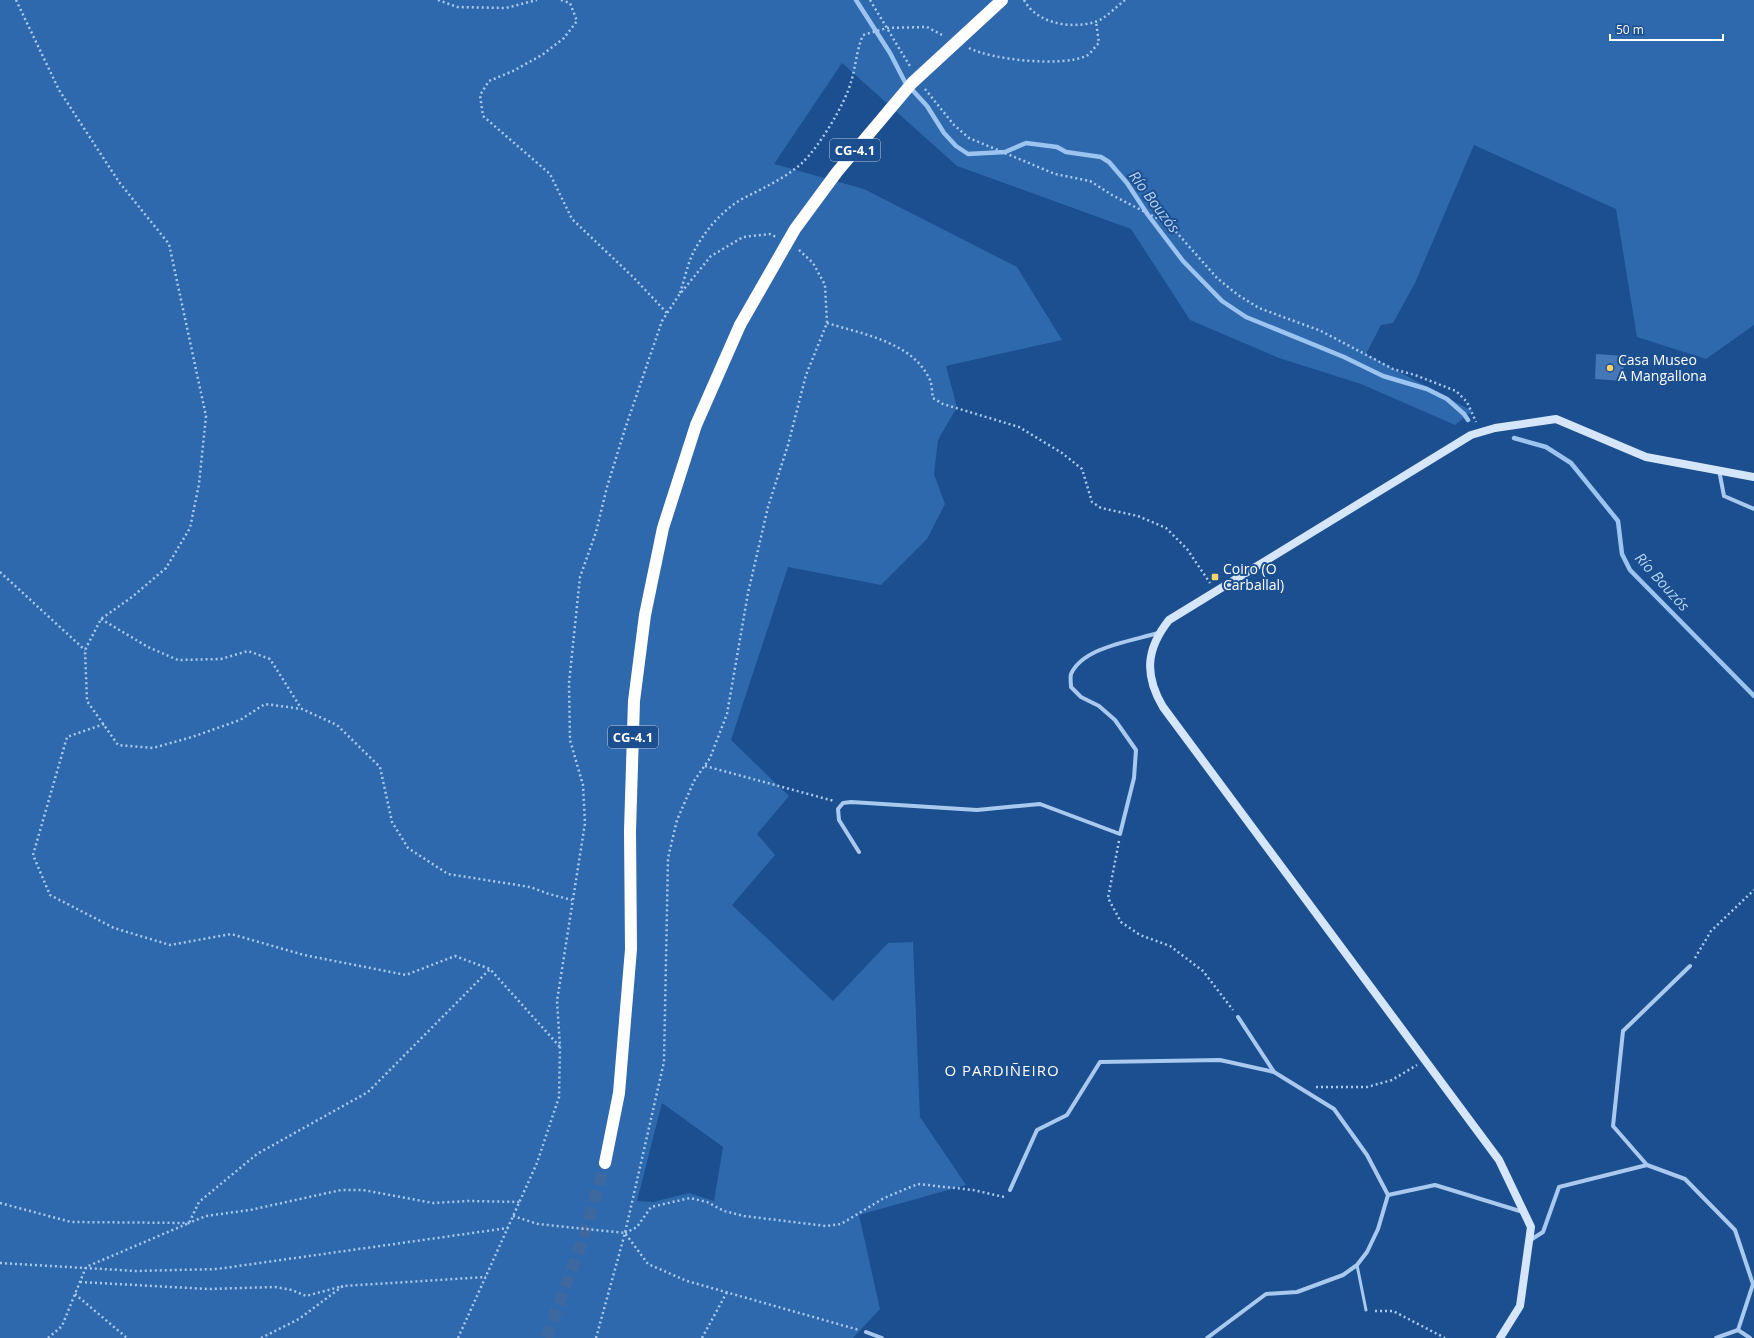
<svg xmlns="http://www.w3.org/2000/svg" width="1754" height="1338" font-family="'Open Sans',sans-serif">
<rect width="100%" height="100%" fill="#1b4f8f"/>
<path fill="#2e69ad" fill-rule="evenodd" d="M0,0h1754v325l-48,34 -69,-22 -21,-128 -142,-64 -59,138 -22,40 -12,2 -15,29 106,57 -17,14 -94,-41 -82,-26 -89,-38 -59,-91 -174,-63 -115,-103 -68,101 90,25 153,78 45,73 -116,26 11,41 -19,33 -4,34 11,30 -18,35 -46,46 -93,-18 -57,173 58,56 -32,38 18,21 -43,50 101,96 55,-58 25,-1 7,175 46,68 -107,30 21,94 -27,29h-853zM662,1103l61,44 -9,54 -25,-8 -36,9 -16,-1z"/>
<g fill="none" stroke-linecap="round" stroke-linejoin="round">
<g stroke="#9cc4f0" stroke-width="4.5">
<path d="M856,0l34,53 15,29 22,24 17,27 12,13 12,8 37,-2 21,-9 31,4 9,5 35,5 8,5 18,21 21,32 35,46 39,40 24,16 98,40 39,19 44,13 20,10 17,15 4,6"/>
<path d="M1514,438l32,9 25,16 47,58 4,33 8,16 124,126"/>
</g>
</g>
<path fill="#4478b7" d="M1596,354l28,2 -1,25 -28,-2z"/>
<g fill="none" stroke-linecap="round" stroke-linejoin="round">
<path stroke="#3d69a0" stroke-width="12" stroke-dasharray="12 6" stroke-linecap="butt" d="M546,1338l35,-93 24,-82"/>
<g stroke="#a9c9ee" stroke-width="2.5" stroke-dasharray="2 3" stroke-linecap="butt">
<path d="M16,0l43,90 60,92 50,62 37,172 -7,68 -9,44 -24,40 -34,29 -31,22 -16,31 2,51 31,44 35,3 39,-11 48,-17 25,-16 37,5 35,16 43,42 12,55 16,26 40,26 82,13 19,7 23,6"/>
<path d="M438,0l19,7 49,1 31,-8"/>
<path d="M561,0l9,3 7,18 -13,17 -22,17 -29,16 -24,10 -9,14 3,21 67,58 22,45 62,59 33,35"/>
<path d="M870,0l41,68"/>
<path d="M1024,0c13,24 47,29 71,22 10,-3 22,-16 30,-22"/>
<path d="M969,48c23,12 93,19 117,8 5,-2 9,-10 13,-13l-3,-21"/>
<path d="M925,89l29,36 15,13 86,36 35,7 22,14 58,30 47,53 21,17 21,13 62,23 72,38 22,6 41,16 11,11 9,20"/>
<path d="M680,293c4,-12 7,-26 12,-38 11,-22 28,-43 50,-56 21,-11 42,-20 60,-36 17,-16 43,-59 49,-81 5,-16 5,-30 12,-47l24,-7 40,-1 17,9"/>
<path d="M827,323c35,11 86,19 103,57 2,5 2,13 3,18l10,6 76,23 43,26 20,16 10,33 9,6 37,8 28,12 21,21 23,34"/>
<path d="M0,572l85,78"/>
<path d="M101,619l47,28 30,13 43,-1 27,-8 22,8 31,49"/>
<path d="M104,724l-37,13 -34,118 17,40 64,33 56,17 61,-11 73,21 102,20 49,-19 35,13 70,78"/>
<path d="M705,766l129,35"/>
<path d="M1119,841l-11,57 13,24 19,13 30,11 33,25 30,39"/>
<path d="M1695,958l16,-27 43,-41"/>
<path d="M1316,1087h51l25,-7 25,-15"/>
<path d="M0,1203l71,19 118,1 17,-7 44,-6 91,-20h22l70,13 36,-2 51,1"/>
<path d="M513,1216l25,8 87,9 23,31 39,17 172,49"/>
<path d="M625,1233l12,-6 14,-20 39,-9 17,4 17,9 20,5 82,10 15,-2 43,-26 34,-14 55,6 31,7"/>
<path d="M0,1263l136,8 81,-2 291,-41"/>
<path d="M80,1282l128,7 67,-2 17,3 14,6 37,-10"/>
<path d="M75,1294l52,44"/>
<path d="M1375,1311h18l52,27"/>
<path d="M48,1338l14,-12 24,-59 103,-44 10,-21 58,-48 111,-62 122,-123"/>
<path d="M261,1338l38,-19 44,-33 143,-9"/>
<path d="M458,1338l79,-175 22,-66 1,-50 -3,-46 28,-178 -2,-38 -13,-45 -1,-57 11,-106 16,-45 11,-45 18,-58 37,-108 17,-26 32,-39 32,-19 27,-3 6,3"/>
<path d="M596,1338l29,-105 39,-171 4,-204 9,-38 17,-39 16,-23 17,-44 21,-121 20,-86 20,-62 18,-70 21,-52 -2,-38 -12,-22 -15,-14"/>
<path d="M702,1338l25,-46"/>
</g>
<path stroke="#a9c9ee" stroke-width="3" d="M1357,1265l9,45"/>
<g stroke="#a9c9ee" stroke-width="4">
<path d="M1719,470l5,26 30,13"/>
<path d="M859,852l-20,-32 -1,-11 5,-6 8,-1 126,8 63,-6 80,30 14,-56 2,-28 -21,-30 -16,-14 -18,-9 -10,-10c0,-4 -1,-9 0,-13 12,-27 61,-33 87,-41"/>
<path d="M1238,1017l36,55"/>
<path d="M1647,1165l-34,-39 10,-95 67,-65"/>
<path d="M1010,1190l27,-60 30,-15 33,-53 120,-2 54,12 60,37 33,46 21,40 -10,34 -11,23 -10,13 -14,10 -46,17 -31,2 -59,44"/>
<path d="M1388,1195l47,-10 88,27"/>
<path d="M1529,1241l14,-9 16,-45 88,-22 38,14 50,51 18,54 -15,46"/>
<path d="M866,1332l16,6"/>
<path d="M1716,1338l22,-8 12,8"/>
</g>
<path stroke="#d6e6fa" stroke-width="8" d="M1500,1338l20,-32 11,-79 -32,-67 -336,-453c-19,-32 -17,-58 6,-87l302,-185 24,-7 61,-9 90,38 108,20"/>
<path stroke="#fff" stroke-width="12" d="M605,1163l14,-70 12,-144 -1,-118 4,-130 11,-86 18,-87 33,-103 44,-100"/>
<path stroke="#fff" stroke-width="12" d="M740,325l55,-96 42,-57 75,-89 90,-83"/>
</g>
<g fill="#ffd166" stroke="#1b4f8f" stroke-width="1.5">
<circle cx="1610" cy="368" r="4"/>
<rect x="1211" y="573" width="8" height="8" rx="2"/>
</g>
<g text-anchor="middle" stroke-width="4" stroke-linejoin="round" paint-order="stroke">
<g fill="#1b4f8f" stroke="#bbcadd" stroke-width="1">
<rect x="830" y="139" width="50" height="22" rx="3"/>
<rect x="608" y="726" width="50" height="22" rx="3"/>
</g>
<g font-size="13" font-weight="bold" fill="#fff">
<text x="855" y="155">CG-4.1</text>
<text x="633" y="742">CG-4.1</text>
</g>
<g font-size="14" fill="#fff" stroke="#1b4f8f" text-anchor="start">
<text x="1618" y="365">Casa Museo<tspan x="1618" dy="16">A Mangallona</tspan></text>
<text x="1223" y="574">Coiro (O<tspan x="1223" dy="16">Carballal)</tspan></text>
</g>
<g font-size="15" font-style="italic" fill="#b5d3f5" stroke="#1b4f8f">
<text transform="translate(1154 202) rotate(53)" y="5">Río Bouzós</text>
<text transform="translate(1662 582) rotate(48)" y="5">Río Bouzós</text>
</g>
<g font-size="15" letter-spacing="1" fill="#fff" stroke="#1b4f8f">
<text x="1002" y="1076">O PARDIÑEIRO</text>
</g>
</g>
<path d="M1610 34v6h113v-6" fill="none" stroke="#ffffff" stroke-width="2"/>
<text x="1616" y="34" font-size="12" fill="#ffffff" stroke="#1b4f8f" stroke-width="3" paint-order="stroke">50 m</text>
</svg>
